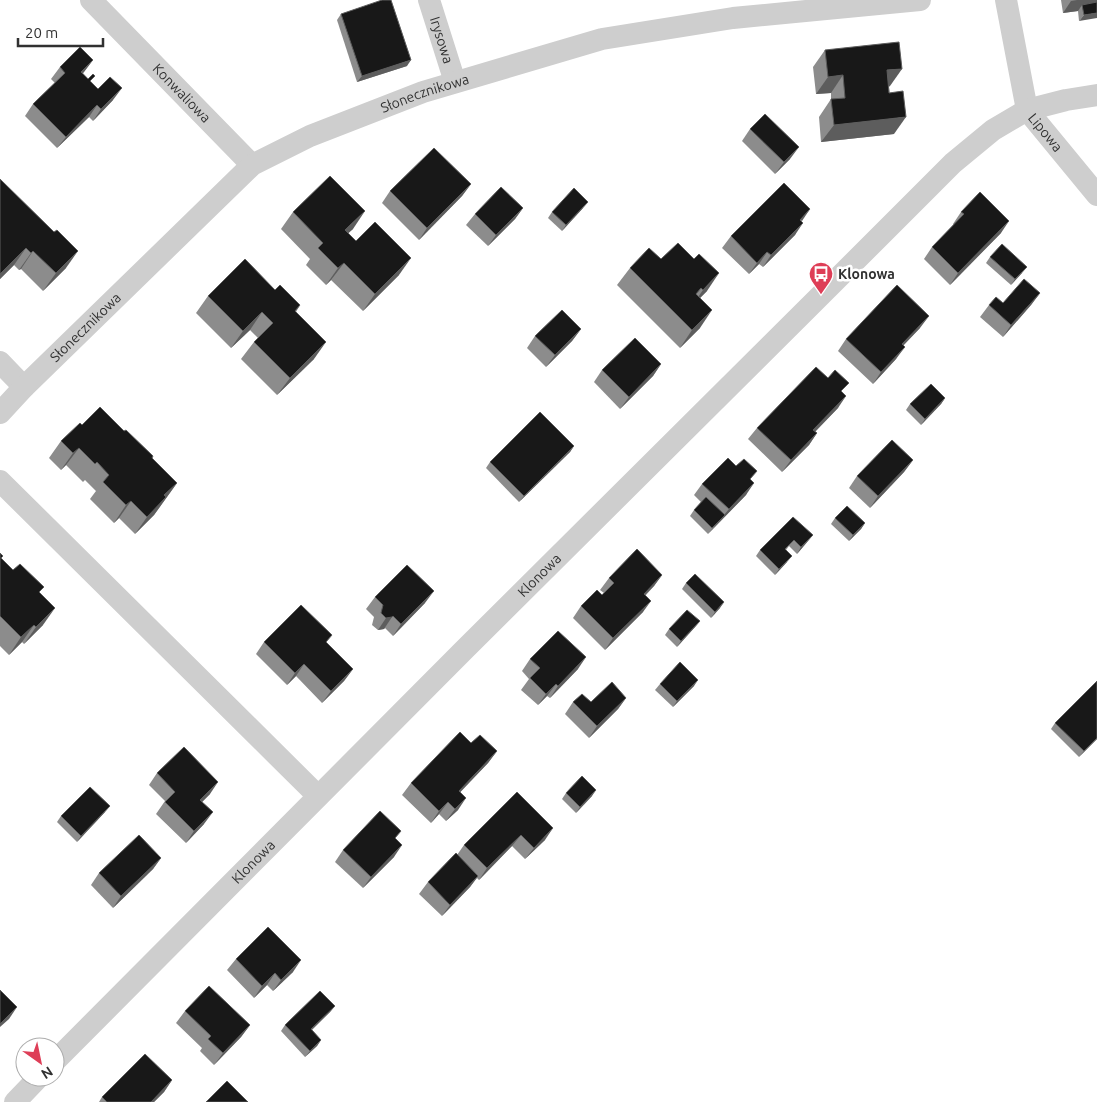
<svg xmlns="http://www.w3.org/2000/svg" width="1097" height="1102" font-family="Ubuntu,sans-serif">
<rect width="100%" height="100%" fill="#fff"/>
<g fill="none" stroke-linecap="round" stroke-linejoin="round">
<g stroke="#cecece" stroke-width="22">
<path id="s1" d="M91,0l161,165"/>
<path id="s2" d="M429,0l26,82"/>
<path id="s3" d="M1006,0l21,110 70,85"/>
<path d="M0,362l24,25"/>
<path id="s4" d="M0,413l24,-26 228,-222 58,-29 113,-44 179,-53 131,-21 187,-18"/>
<path d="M0,481l318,315"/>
<path id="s5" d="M55,1061l409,-411 357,-355 132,-132 40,-33 34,-20 39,-10 31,-5"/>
<path d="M15,1102l24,-25"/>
</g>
</g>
<g fill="#8c8c8c">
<path d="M1061,0h36l-18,21 -1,-10 -15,2z"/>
<path d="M341,14l66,52 -50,16 -20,-62z"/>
<path d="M825,50l65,36 -1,1 5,47 -73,8 -2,-25 12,-18v-6l-15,1 -3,-27z"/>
<path d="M93,60l-10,13 15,16 15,11 -20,21 -4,-4 -32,31 -32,-32 8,-12 22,-21 -4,-4 9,-12z"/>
<path d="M750,129l40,30 -15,15 -33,-33z"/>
<path d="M0,179l66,89 -23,23 -22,-22 -2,1 -5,-5 -14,14z"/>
<path d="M471,184l-9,12 -43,44 -37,-37 8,-12z"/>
<path d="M523,208l-8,11 -27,27 -22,-21 9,-11z"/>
<path d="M583,208l-21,23 -14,-13 4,-6z"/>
<path d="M293,212l60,17 -5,4 8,8 43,34 -36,36 -32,-31 -5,5 -20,-20 4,-6 -29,-30z"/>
<path d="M961,212l40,21 -51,52 -26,-26 8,-12 22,-22 -1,-1z"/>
<path d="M801,221l-6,14 -32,32 -4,-3 -10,10 -27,-26 9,-12z"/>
<path d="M990,257l32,16 -11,12 -25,-22z"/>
<path d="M661,259l46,32 -7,7v30l-20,20 -63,-63 13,-17z"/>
<path d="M275,290l25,15 -4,7 18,47 -37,36 -36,-36 13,-17 4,-4 -8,-8 -19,18 -35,-35 12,-17z"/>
<path d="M1040,293l-9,12 -28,32 -23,-20 9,-12 14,-2z"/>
<path d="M920,328l-17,18 -7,13 -23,25 -35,-33 8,-12z"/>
<path d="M581,329l-9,12 -26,26 -19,-19 8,-12z"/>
<path d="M661,364l-8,12 -33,33 -26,-27 8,-12z"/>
<path d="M842,392l-4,16 -23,24 2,1 -8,12 -27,27 -34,-33 9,-11z"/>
<path d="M945,398l-4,6 -20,21 -15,-15 4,-6z"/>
<path d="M82,425l70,33 25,25 -23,32 -19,19 -16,-16 -5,5 -24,-24 6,-8 -11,-11 -2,2 -17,-17 -5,5 -12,-12 12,-17z"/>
<path d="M574,446l-4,6 -51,50 -33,-34 4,-6z"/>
<path d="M913,460l-9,12 -34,36 -21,-20 8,-12z"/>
<path d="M751,480l-5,15 -38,39 -18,-18 4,-6 7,-8 -7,-7 8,-11z"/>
<path d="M835,518l30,5 -4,6 -12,12 -18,-17z"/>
<path d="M813,535l-5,6 -11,13 -8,-8 -3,4 1,12 -12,13 -19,-19 4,-6z"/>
<path d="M0,553l3,3 -2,2 12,12 27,23 3,32 -19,19 -2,-2 -13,13 -9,-9z"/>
<path d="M662,575l-8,11 -8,9 -3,17 -38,38 -32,-32 8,-12 23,-13 -4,-3 9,-12z"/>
<path d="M686,583l34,25 -9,10 -29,-29z"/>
<path d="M375,597l50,6 -32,33 -8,-8 -1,1 -6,1 -6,-5 2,-8 -8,-8z"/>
<path d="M700,621l-5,6 -18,20 -12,-12 4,-6z"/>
<path d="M264,642l63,1 26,26 -9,12 -22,22 -26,-27 -9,9 -31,-31z"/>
<path d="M530,659l48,10 -28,29 -3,-2 -9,9 -17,-15 8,-11 -7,-8z"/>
<path d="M1097,681v58l-18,18 -28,-28 4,-6z"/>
<path d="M660,684l34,2 -21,21 -18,-17z"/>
<path d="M626,698l-8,11 -29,29 -24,-24 8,-12h18z"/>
<path d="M471,743l26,8 -9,12 -28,29 -2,18 -12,11 -7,-7 -8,9 -29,-28 9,-12z"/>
<path d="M157,773l53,21 -8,8 2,22 -18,19 -30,-29 9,-13 -16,-16z"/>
<path d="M517,792l28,48 -20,19 -13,-13 -33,34 -2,-2 -7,9 -28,29 -23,-22 9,-12 29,-27 7,-10z"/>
<path d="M566,793l26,3 -16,17 -14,-14z"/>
<path d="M105,812l-28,30 -20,-20 4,-6z"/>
<path d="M396,839l-2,18 -31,31 -28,-26 8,-12z"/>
<path d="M161,858l-8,11 -40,39 -22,-23 8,-12z"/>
<path d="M236,959l57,13 -20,19 -6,-6 -13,13 -27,-28z"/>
<path d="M335,1006l-5,6 -18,18 9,10 -4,6 -12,11 -24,-26 4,-6z"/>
<path d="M185,1011l65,14 -9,12 -27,28 -14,-14 2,-3 -26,-25z"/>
<path d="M172,1080l-8,12 -10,10h-55l3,-5z"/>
</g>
<g fill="#5d5d5d">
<path d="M1077,0h20v8l-15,-3 -4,6 -15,2 8,-12z"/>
<path d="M1097,13v5l-18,3 5,-6z"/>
<path d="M93,60l-9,12 -11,11 8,-11z"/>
<path d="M411,60l-4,6 -50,16 5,-6z"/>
<path d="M902,69l-12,17 -15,2 12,-18z"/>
<path d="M843,75l-12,18 -15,1 12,-17z"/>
<path d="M122,88l-9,12 -20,21 8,-12z"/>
<path d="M97,105l-8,12 -32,31 9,-11z"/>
<path d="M906,117l-12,17 -73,8 13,-17z"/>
<path d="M799,147l-9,12 -15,15 9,-12z"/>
<path d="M471,184l-9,12 -43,44 8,-12z"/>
<path d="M588,202l-5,6 -21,23 4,-6z"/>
<path d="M523,208l-8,11 -27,27 8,-11z"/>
<path d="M810,209l-8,12 -2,-1z"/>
<path d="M365,211l-12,18 -20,18 12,-17z"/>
<path d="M1009,221l-8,12 -51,52 8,-12z"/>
<path d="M803,223l-8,12 -32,32 8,-12z"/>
<path d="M26,248l-12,17 -14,14v-5z"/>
<path d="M33,251l-12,18 -2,1 12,-17z"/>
<path d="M78,251l-12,17 -23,23 13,-18z"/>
<path d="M767,252l-8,12 -10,10 8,-11z"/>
<path d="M411,258l-12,17 -36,36 12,-17z"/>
<path d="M344,263l-13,17 -5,5 12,-17z"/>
<path d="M1027,267l-5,6 -11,12 4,-6z"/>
<path d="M719,273l-12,18 -16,16 12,-17z"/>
<path d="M1040,293l-9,12 -28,32 8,-12z"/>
<path d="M712,310l-12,18 -20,20 12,-18z"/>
<path d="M262,312l-12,18 -19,18 12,-17z"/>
<path d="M929,316l-9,12 -27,28 9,-12z"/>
<path d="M581,329l-9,12 -26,26 9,-12z"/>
<path d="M326,342l-12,17 -37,36 13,-17z"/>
<path d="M905,347l-9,12 -23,25 8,-12z"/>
<path d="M661,364l-8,12 -33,33 9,-12z"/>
<path d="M846,396l-8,12 -33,34 8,-12z"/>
<path d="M945,398l-4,6 -20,21 4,-6z"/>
<path d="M817,433l-8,12 -27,27 9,-12z"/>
<path d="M574,446l-4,6 -51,50 5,-6z"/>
<path d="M79,448l-13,17 -5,5 12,-17z"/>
<path d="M913,460l-9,12 -34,36 8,-12z"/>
<path d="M177,483l-23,32 -19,19 12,-17 17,-22z"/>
<path d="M754,483l-8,12 -38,39 21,-25z"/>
<path d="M131,501l-12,17 -5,5 12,-18z"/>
<path d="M865,523l-4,6 -12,12 4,-6z"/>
<path d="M813,535l-5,6 -11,13 4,-7z"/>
<path d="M792,556l-5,6 -12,13 4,-6z"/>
<path d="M662,575l-8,11 -19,19 9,-11z"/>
<path d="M434,591l-9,12 -32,33 8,-12z"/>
<path d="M651,601l-8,11 -38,38 8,-12z"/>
<path d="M724,602l-4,6 -9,10 4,-6z"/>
<path d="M55,608l-12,17 -19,19 12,-17z"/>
<path d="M392,617l-8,12 -6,1 8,-12z"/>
<path d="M700,621l-5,6 -18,20 4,-6z"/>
<path d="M34,625l-12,17 -13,13 12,-18z"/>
<path d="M586,657l-8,12 -28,29 8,-12z"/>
<path d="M304,664l-8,12 -9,9 8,-12z"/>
<path d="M353,669l-9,12 -22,22 9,-12z"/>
<path d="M698,680l-4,6 -21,21 4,-6z"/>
<path d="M556,684l-9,12 -9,9 8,-11z"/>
<path d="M626,698l-8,11 -29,29 8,-12z"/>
<path d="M1097,738v1l-18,18 5,-6z"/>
<path d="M497,751l-9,12 -38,40 9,-12z"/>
<path d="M218,782l-8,12 -18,18 8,-12z"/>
<path d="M596,790l-4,6 -16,17 4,-6z"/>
<path d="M466,798l-8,12 -12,11 9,-12z"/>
<path d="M448,802l-9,12 -8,9 8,-12z"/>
<path d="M110,806l-5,6 -28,30 4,-6z"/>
<path d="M213,812l-9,12 -18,19 8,-12z"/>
<path d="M553,828l-8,12 -20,19 9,-11z"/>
<path d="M521,835l-9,11 -33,34 8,-12z"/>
<path d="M402,845l-8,12 -31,31 8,-11z"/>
<path d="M161,858l-8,11 -40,39 8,-12z"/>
<path d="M478,876l-8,11 -28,29 8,-11z"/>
<path d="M301,960l-8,12 -20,19 8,-11z"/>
<path d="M275,973l-8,12 -13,13 8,-12z"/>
<path d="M335,1006l-5,6 -24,23 5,-6z"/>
<path d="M17,1007l-8,12 -9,8v-3z"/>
<path d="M250,1025l-9,12 -27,28 9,-12z"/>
<path d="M321,1040l-4,6 -12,11 5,-6z"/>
<path d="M172,1080l-8,12 -10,10h-3z"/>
</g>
<g fill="#181818" stroke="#5d5d5d">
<path d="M382,0h9l20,60 -49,16 -21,-62z"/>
<path d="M1097,2v11l-13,2 -2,-10z"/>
<path d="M899,42l3,27 -15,1 2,23 14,-2 3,26 -72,8 -3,-26 14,-1 -2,-23 -15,2 -3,-27z"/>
<path d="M80,47l13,13 -12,12 7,7 5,-5 2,2 -5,5 8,8 12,-12 12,11 -21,21 -4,-4 -31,32 -33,-33 32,-31 -5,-6z"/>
<path d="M765,114l34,33 -15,15 -34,-33z"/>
<path d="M434,148l37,36 -44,44 -37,-37z"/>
<path d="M330,176l35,35 -20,19 11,11 19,-19 36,36 -36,36 -31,-31 -6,5 -20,-20 5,-5 -30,-31z"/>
<path d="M0,179l54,53 3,-2 21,21 -22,22 -23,-22 -2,2 -5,-5 -26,26z"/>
<path d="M784,183l26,26 -10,11 3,3 -32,32 -4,-3 -10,11 -26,-27z"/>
<path d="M501,187l22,21 -27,27 -21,-21z"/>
<path d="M574,188l14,14 -22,23 -14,-13z"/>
<path d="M980,192l29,29 -51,52 -26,-26 32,-33 -3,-2z"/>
<path d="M678,243l16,16 5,-5 20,19 -16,17 -2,-2 -5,6 16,16 -20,20 -62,-62 19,-20 12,11z"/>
<path d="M1002,244l25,23 -12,12 -25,-22z"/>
<path d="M245,259l30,31 5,-5 20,20 -5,6 31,31 -36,36 -36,-36 19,-19 -11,-11 -19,19 -35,-35z"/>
<path d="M1024,279l16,14 -29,32 -22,-20 7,-8 7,6z"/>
<path d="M897,285l32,31 -27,28 3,3 -24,25 -35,-33z"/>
<path d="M562,310l19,19 -26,26 -20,-19z"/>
<path d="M635,338l26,26 -32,33 -27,-27z"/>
<path d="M816,367l12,11 7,-8 14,13 -8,8 5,5 -33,34 4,3 -26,27 -34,-32z"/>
<path d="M931,384l14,14 -20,21 -15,-15z"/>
<path d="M100,407l24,24 2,-1 27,26 -1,2 25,25 -13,12 2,2 -19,20 -16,-16 -5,4 -23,-23 6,-7 -12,-13 -2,2 -16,-16 -6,5 -12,-12 19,-18 2,2z"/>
<path d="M540,412l34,34 -50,50 -34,-34z"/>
<path d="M892,440l21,20 -35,36 -21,-20z"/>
<path d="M728,458l8,8 8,-7 13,12 -7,8 4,4 -25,26 -27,-25z"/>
<path d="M706,497l19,18 -13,13 -18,-18z"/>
<path d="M847,506l18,17 -12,12 -18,-17z"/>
<path d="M793,517l20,18 -12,12 -7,-7 -9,9 7,7 -13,13 -19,-19z"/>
<path d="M637,549l25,26 -18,19 7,7 -38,37 -32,-32 16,-16 5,5 12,-12 -5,-5z"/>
<path d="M0,553l3,3 -2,2 12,12 7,-6 24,23 -5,5 16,16 -19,19 -2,-2 -13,12 -21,-21z"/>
<path d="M407,565l27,26 -33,33 -8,-8 -1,1 -6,1 -5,-5 2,-8 -8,-8z"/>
<path d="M695,574l29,28 -9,10 -29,-29z"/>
<path d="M301,605l31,30 -6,7 27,27 -22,22 -27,-27 -9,9 -31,-31z"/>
<path d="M687,610l13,11 -19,20 -12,-12z"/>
<path d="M558,631l28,26 -28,29 -2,-2 -10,10 -16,-16 10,-10 -10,-9z"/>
<path d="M680,662l18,18 -21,21 -17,-17z"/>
<path d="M1097,681v57l-13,13 -29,-28z"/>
<path d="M612,682l14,16 -29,28 -24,-24 9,-8 9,8z"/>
<path d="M460,732l11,11 9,-8 17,16 -38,40 7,7 -11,11 -7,-7 -9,9 -28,-28z"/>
<path d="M184,747l34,35 -18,18 13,12 -19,19 -29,-29 10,-10 -18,-19z"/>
<path d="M582,776l14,14 -16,17 -14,-14z"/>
<path d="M90,787l20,19 -29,30 -20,-20z"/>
<path d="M517,792l36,36 -19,20 -13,-13 -34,33 -23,-23z"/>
<path d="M380,811l21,20 -6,7 7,7 -31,32 -28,-27z"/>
<path d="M139,835l22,23 -40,38 -22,-23z"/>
<path d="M456,853l22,23 -28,29 -22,-23z"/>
<path d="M268,927l33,33 -20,20 -6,-7 -13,13 -26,-27z"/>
<path d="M209,986l41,39 -27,28 -15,-14 3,-3 -26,-25z"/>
<path d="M0,990l17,17 -17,17z"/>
<path d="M320,991l15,15 -24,23 10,11 -11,11 -25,-26z"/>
<path d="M145,1054l27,26 -21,22h-44l-5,-5z"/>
<path d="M227,1081l21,21h-42z"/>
</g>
<defs>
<symbol id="bus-pin" viewBox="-11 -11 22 30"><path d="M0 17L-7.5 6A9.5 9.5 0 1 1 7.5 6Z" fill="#de3e57" stroke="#fff"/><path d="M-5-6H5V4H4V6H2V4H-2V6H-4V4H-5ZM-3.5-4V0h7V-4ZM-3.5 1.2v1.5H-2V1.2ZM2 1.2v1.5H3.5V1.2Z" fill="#fff"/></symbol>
</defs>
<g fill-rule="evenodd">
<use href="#bus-pin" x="807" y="260" width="28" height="38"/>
</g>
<g text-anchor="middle" stroke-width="5" stroke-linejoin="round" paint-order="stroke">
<g font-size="14" fill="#313131" stroke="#fff">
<text dy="5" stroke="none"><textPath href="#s2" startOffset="42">Irysowa</textPath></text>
<text dy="5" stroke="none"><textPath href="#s1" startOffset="130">Konwaliowa</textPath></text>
<text dy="5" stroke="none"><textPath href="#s4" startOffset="541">Słonecznikowa</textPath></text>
<text dy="5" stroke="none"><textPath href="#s3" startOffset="141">Lipowa</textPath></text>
<text dy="5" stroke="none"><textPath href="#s4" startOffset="121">Słonecznikowa</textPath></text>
<text dy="5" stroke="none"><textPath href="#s5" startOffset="686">Klonowa</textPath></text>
<text dy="5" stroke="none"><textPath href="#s5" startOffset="281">Klonowa</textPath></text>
</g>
<g font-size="14" font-weight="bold" fill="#313131" stroke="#fff" text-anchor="start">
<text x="838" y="279">Klonowa</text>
</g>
</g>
<g transform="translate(40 1062) rotate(147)"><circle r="24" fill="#ffffff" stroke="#adadad"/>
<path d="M0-4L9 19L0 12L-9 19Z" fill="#de3e57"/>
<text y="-8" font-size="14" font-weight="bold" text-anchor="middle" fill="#313131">N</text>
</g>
<path d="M18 38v8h85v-8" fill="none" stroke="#313131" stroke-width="2.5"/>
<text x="25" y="38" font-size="15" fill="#313131" stroke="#ffffff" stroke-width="4" paint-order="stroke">20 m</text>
</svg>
